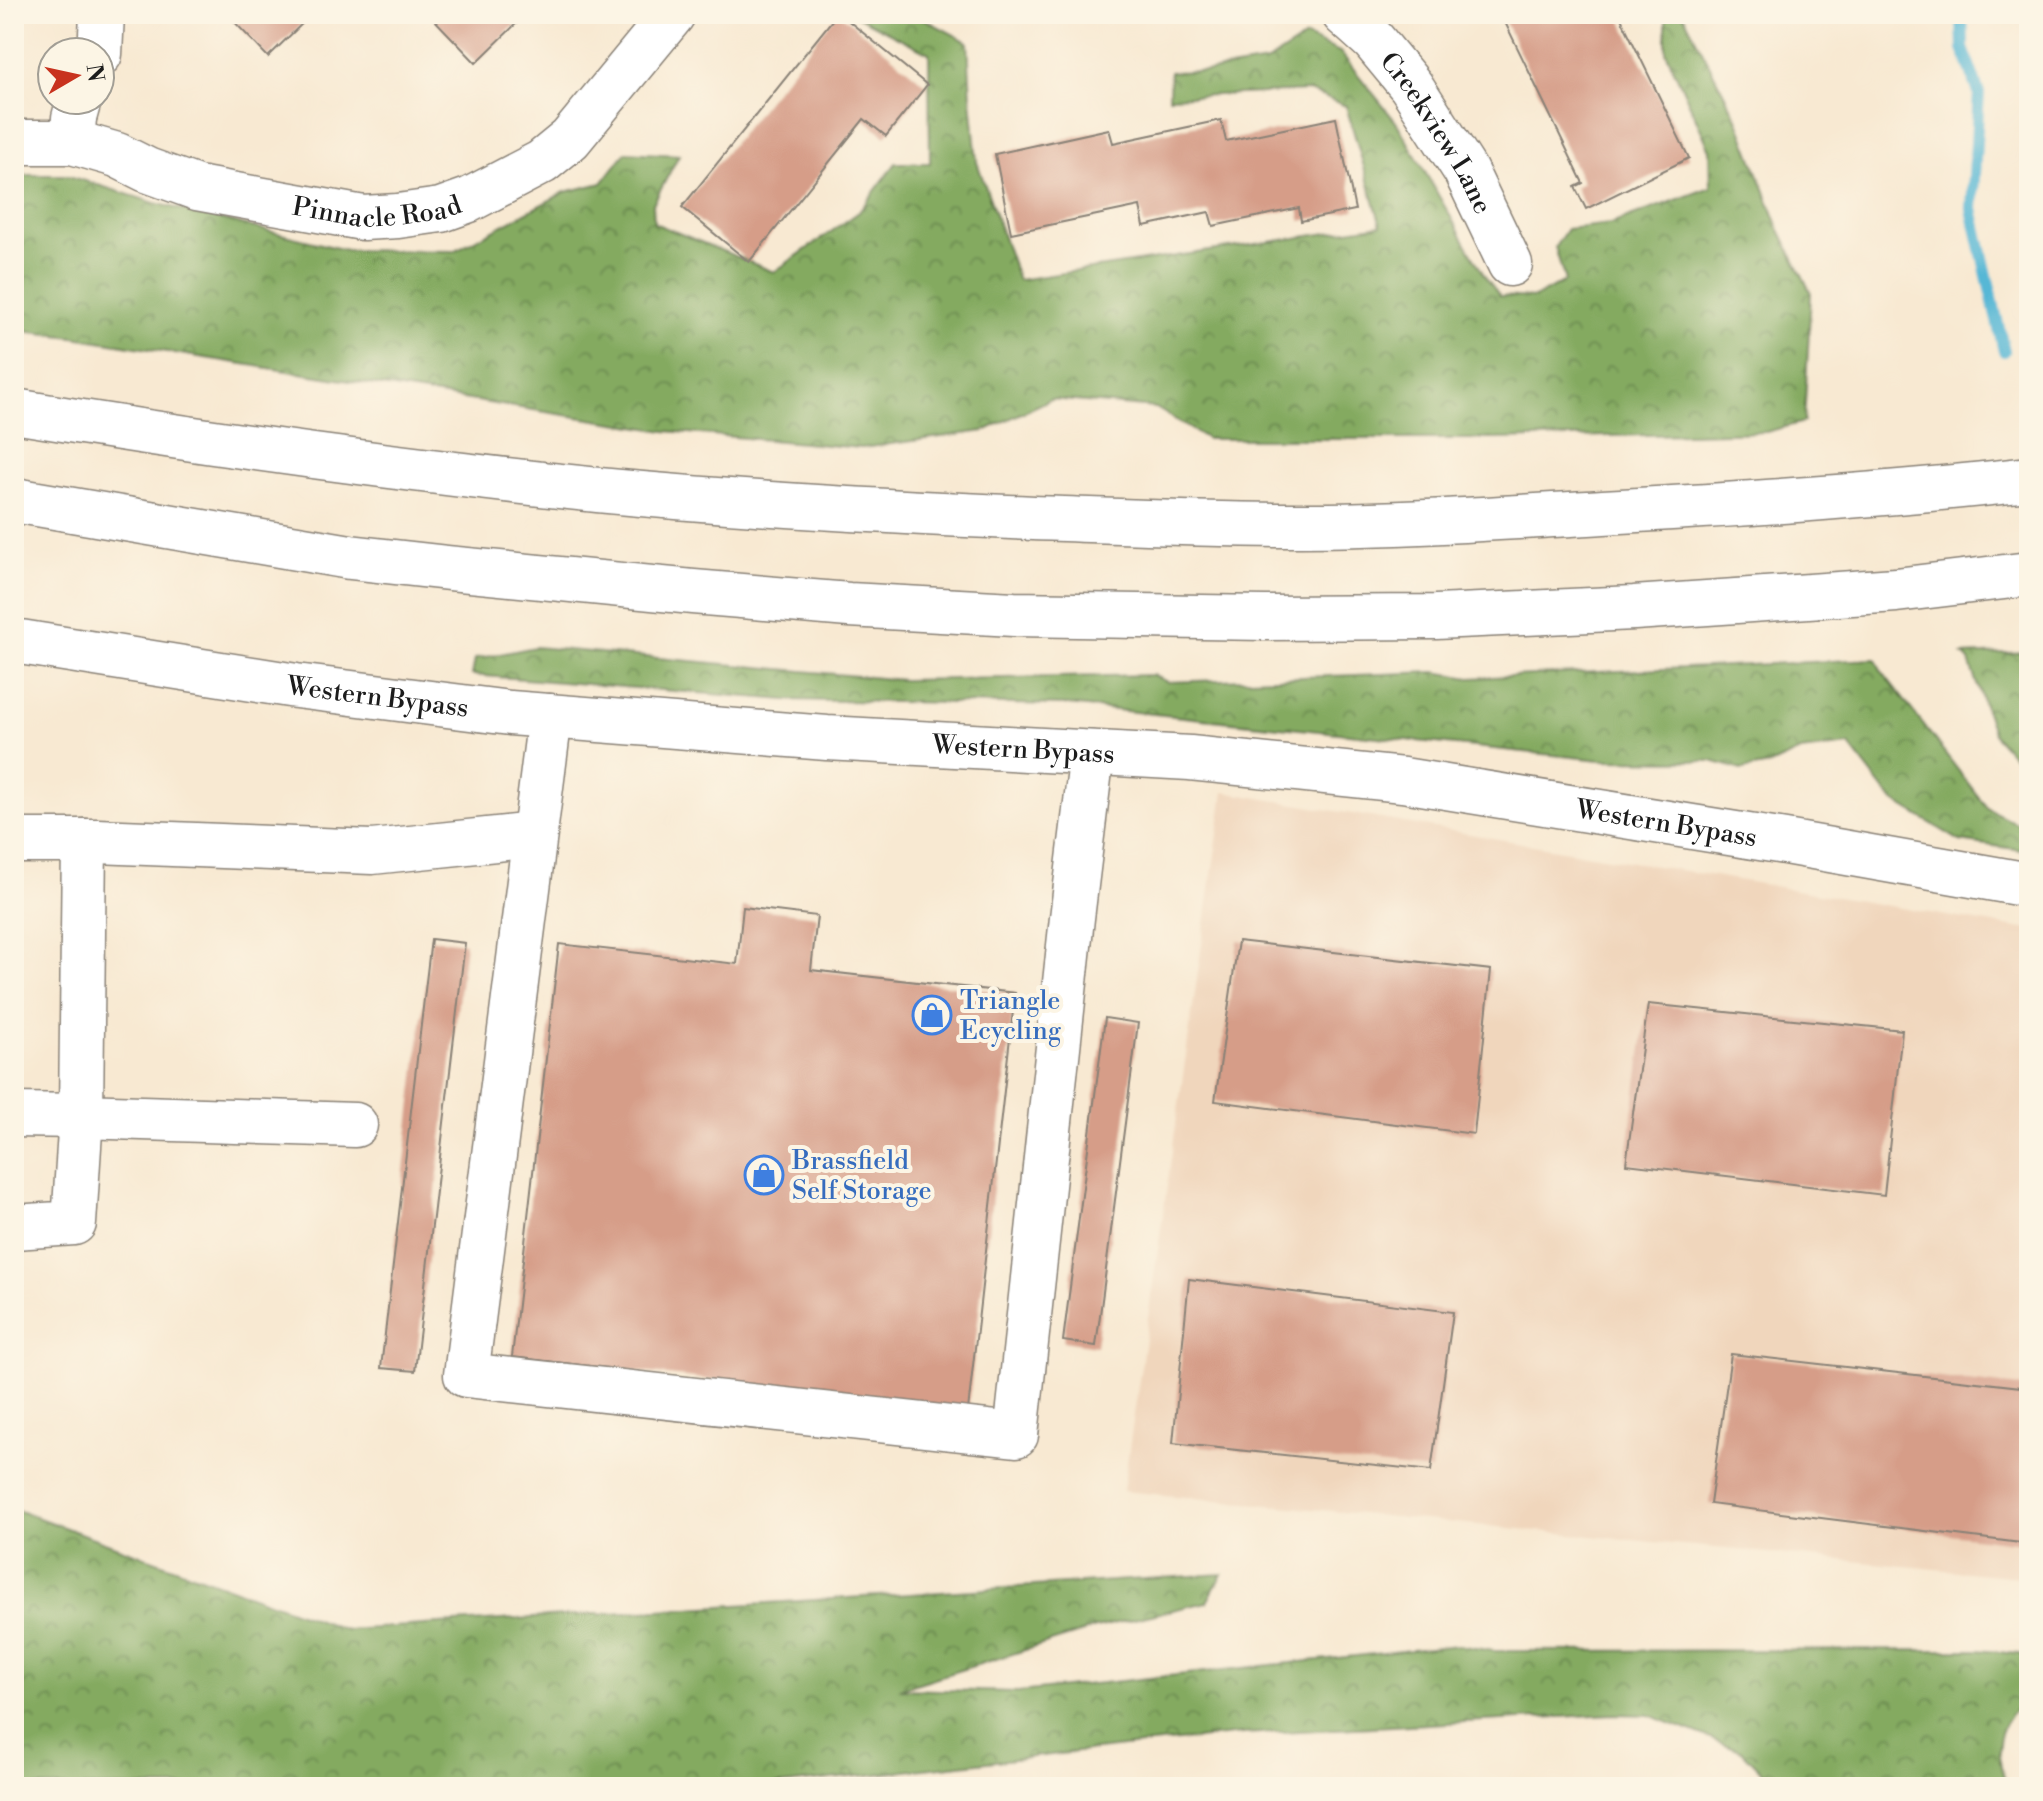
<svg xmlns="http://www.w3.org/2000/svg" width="2043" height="1801" font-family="'Libre Bodoni',serif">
<defs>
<pattern id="forest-crowns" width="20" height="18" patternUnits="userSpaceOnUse" patternTransform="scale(2)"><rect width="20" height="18" fill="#84aa61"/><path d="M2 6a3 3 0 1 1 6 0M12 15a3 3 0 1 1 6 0" fill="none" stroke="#6b8a4f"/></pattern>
</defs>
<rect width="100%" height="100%" fill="#fcf5e5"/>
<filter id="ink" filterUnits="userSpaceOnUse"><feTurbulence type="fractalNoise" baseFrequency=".0125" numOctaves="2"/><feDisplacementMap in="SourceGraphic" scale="16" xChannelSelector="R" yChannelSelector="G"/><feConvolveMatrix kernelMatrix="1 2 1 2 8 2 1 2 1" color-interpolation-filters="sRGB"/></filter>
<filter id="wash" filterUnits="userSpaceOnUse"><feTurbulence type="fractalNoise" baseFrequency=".006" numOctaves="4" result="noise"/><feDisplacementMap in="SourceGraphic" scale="32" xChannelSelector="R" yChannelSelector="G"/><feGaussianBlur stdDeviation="1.8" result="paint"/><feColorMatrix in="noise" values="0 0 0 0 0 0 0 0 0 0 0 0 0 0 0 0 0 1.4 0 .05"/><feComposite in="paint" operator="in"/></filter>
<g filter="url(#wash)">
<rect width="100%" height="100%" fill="#f8e9d2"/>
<path fill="#f0d6bc" d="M1224,792l805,138v648l-906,-87z"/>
<g fill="url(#forest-crowns)" stroke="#50633e" stroke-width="2">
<path d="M853,14h62l53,28 3,56 6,64 41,118 363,-55 -35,-119 -37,-15 -140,6 1,-25 40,-1 57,-9 39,-25 34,15 57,71 87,152 16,21 34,2 31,-17 -10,-34 12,-18 44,-5 100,-37 -1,-37 -44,-98v-38h17l54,104 42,110 32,65 -7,129 -38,10 -271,7h-288l-51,-31 -105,-9 -67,32 -122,17 -197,-17 -592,-94 -59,-7v-155h52l89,28 191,47 108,1 111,-59 37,-9 24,-31 53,3 -26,49 1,19 120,49 85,-60 37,-49h34l-1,-110z"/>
<path d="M535,647l368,33 250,-5 14,7 268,-10 35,6 406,-19 5,11 107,139 41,20v22l-69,-10 -69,-42 -42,-54 -49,6 -30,14 -28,5 -30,-9 -111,-1 -534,-55 -281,-5 -314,-25 3,-16z"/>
<path d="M2029,652v122l-35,-39 -25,-74 -6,-6z"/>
<path d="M14,1509l332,121 876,-56 -15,28 -111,26 -197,61 119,3 440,-47 36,6 483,-1 52,5v44c-6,5 -16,11 -20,18 -16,23 -11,46 -1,70h-231l-35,-36 -93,-36 -35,-1 -372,20 -483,53h-745z"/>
</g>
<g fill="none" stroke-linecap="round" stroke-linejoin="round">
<path stroke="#56b7d5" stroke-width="12" d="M1962,14l1,34 16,45 -7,116 32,142"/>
</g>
<g id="blocks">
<g fill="#d69d88">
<path d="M227,14h85l-44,43z"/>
<path d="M429,14h97l-50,49z"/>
<path d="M837,14h3l87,71 -41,51 -22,-17 -115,143 -67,-55z"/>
<path d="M1501,14h118l70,144 -103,51 -11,-22 8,-4z"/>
<path d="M1336,118l19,92 -54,11 -2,-13 -86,18 -4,-14 -65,14 -4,-20 -129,27 -16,-79 114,-25 4,14 108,-23 5,21z"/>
<path d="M743,907l74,9 -6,54 204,23 -47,417 -456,-53 47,-413 178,20z"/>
<path d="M431,939l34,4 -50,428 -34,-3z"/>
<path d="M1238,941l253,29 -17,164 -259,-33z"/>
<path d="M1648,1004l254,26 -18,165 -258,-31z"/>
<path d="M1105,1018l33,5 -42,323 -33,-5z"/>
<path d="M1189,1279l264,33 -22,159 -258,-28z"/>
<path d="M1731,1354l298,34v156l-319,-40z"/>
</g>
</g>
</g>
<g filter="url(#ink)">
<use href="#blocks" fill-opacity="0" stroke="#8a8277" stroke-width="2"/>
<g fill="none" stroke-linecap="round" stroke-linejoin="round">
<defs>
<g id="minor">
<path id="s1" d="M1344,14l29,26 38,46 54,84 45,94"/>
<path d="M100,54l2,-40"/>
<path id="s2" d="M14,142h58l45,13 30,15 50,18 166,30 35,-2 43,-6 28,-10 73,-38 28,-23 103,-125"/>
<path d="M72,142l2,-24 5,-18"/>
<path id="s3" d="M14,641l282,45 214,27 317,25 363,20 213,22 382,62 244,43"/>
<path d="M550,716l-84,659 550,60 56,-517 20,-165"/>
<path d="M14,841h83l275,11 162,-17"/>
<path d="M14,1115l67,1 3,-275"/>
<path d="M14,1227l60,-4 7,-107 274,9"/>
</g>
<g id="highway">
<path d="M14,411c194,32 389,59 584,79 145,14 291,22 436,28 89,3 176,7 265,7 101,0 203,-7 304,-13 142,-8 285,-17 426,-33"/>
<path d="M14,500l336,57 98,11 245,24 156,13 165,9 251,4 171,-1 198,-9 262,-18 133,-16"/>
</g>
</defs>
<use href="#minor" stroke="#8a8277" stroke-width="47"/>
<use href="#highway" stroke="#8a8277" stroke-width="47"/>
<use href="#minor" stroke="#fff" stroke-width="44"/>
<use href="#highway" stroke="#fff" stroke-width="44"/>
</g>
</g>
<defs>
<symbol id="shop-ring" viewBox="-11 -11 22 22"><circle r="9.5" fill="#fcf5e5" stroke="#3f7fe0" stroke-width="1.5"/><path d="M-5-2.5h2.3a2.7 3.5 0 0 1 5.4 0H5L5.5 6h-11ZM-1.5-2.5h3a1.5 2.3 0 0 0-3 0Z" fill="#3f7fe0"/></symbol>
</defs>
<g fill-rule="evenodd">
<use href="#shop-ring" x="910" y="993" width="44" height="44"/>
<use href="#shop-ring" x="742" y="1153" width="44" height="44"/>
</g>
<g text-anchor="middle" stroke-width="8" stroke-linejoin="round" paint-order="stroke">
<g font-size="26" fill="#1c1c1c" stroke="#fcf5e5">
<text dy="9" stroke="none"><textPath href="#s1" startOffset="152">Creekview Lane</textPath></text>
<text dy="9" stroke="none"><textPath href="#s2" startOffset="374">Pinnacle Road</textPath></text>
<text dy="9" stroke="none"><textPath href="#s3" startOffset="368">Western Bypass</textPath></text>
<text dy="9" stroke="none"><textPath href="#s3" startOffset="1016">Western Bypass</textPath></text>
<text dy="9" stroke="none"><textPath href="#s3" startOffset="1664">Western Bypass</textPath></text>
</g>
<g font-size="26" fill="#366cbe" stroke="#fcf5e5" text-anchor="start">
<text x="960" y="1009">Triangle<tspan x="960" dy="30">Ecycling</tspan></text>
<text x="792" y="1169">Brassfield<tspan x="792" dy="30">Self Storage</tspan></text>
</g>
</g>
<rect width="2043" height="1801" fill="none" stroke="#fcf5e5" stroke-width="48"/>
<g transform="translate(76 76) rotate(81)"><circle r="38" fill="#fcf5e5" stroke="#a29e95" stroke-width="2"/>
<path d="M0-6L14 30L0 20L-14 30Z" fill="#c8321e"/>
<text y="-12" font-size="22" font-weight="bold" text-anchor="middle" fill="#1c1c1c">N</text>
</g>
</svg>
